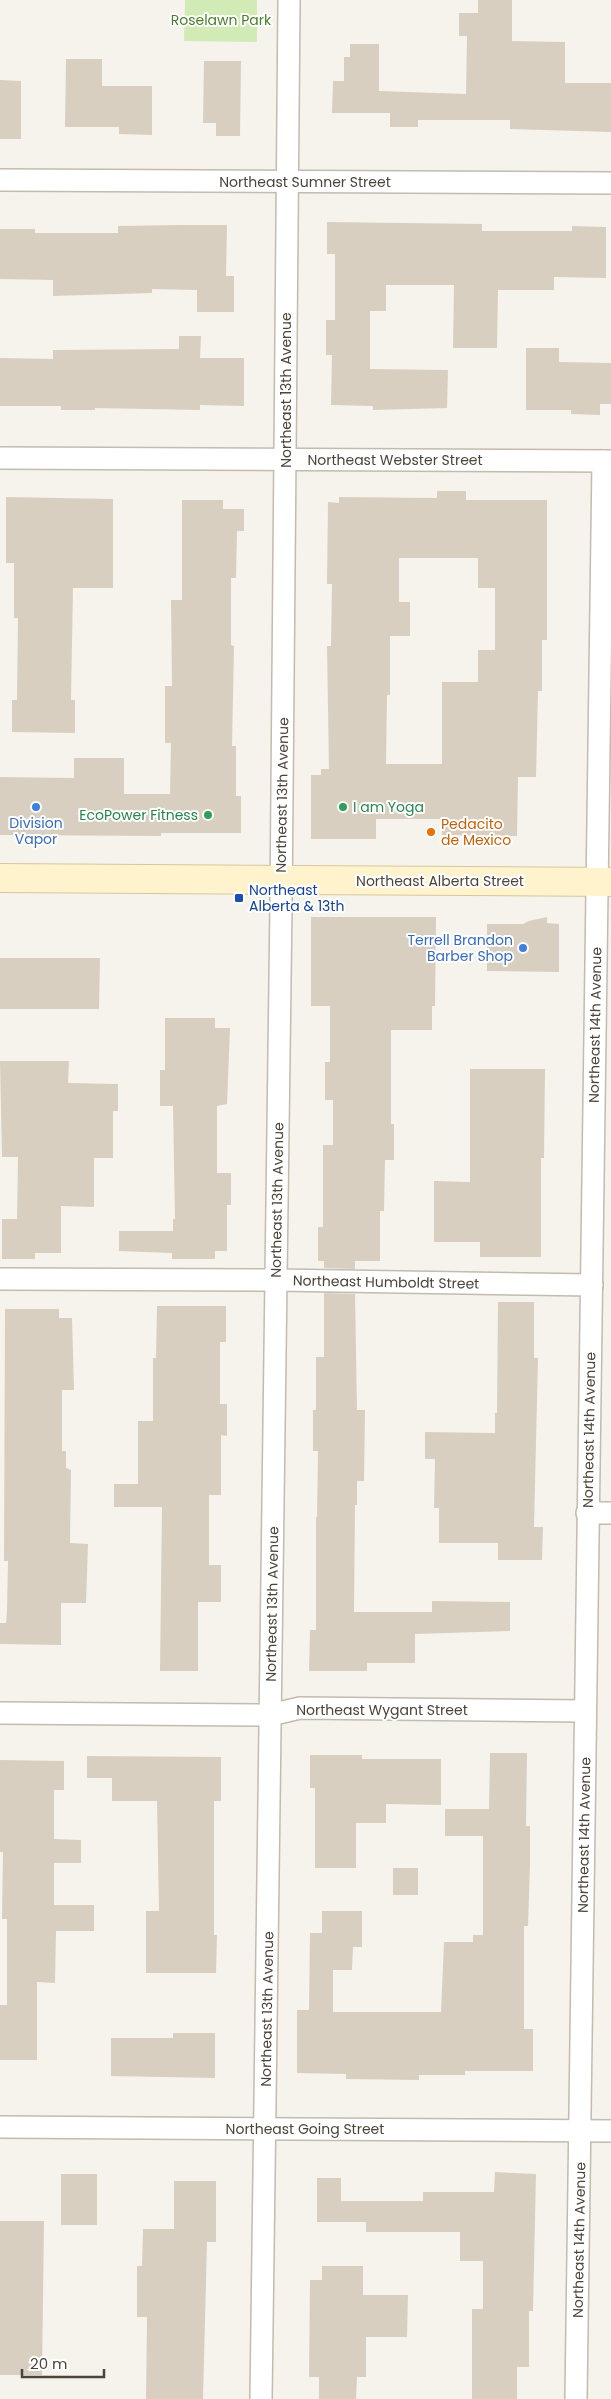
<svg xmlns="http://www.w3.org/2000/svg" width="611" height="2399" font-family="Poppins,sans-serif">
<rect width="100%" height="100%" fill="#f6f3ec"/>
<path fill="#d2eab5" d="M185,0h72v42l-73,-1z"/>
<g fill="#d8cfc1" fill-rule="evenodd">
<path d="M478,0h34v41l53,1v41h46v49l-101,-3v-9h-92v7h-28v-14h-58l1,-32h11v-24h6v-13h29v47l87,3 1,-58h-8v-23h19z"/>
<path d="M66,59h36v27h50v49l-33,-1v-7h-54z"/>
<path d="M204,61h37l-1,75h-24v-13h-13z"/>
<path d="M0,80l21,1v58h-21z"/>
<path d="M327,222l155,2v7h90v-5l34,1v51l-52,-1v13h-56l-1,58h-44l1,-63h-68v26h-16v58l78,1 -1,38 -74,2v-4l-42,-1 1,-50h-6v-35h9v-66h-8z"/>
<path d="M180,225h47l-1,51h8v36h-37v-22l-45,-1v4l-99,3v-16l-53,-1v-50h35v4h83v-7z"/>
<path d="M179,336h22l-1,22h44v48l-44,-1v5l-105,-2v2h-34v-4h-61v-48l53,1v-9l126,-1z"/>
<path d="M526,348h33v14l52,1v41h-11v11l-29,-1v-4h-45z"/>
<path d="M437,491h29v9h81v140h-5v51h-4l-2,86h-18l-1,59 -75,-1v-16h-66v20h-65v-64h10v-6h8l-2,-123h4l1,-62h-5l1,-82 11,1v-6l98,1zM399,558h79v30h17v62h-17v32h-36v82h-56l1,-69h3v-59h20v-34h-11z"/>
<path d="M6,497l107,2v89h-40l-2,112h4v33l-63,-1v-32h5l1,-82h-4v-55h-8z"/>
<path d="M182,500h41v9h21v22h-7l-1,47h-5v67l3,1 -2,100h4v50h5v37h-80v3l-161,-1v-58l74,1v-20h50v36h46l1,-51h-6v-57h7l-1,-86h11z"/>
<path d="M311,917h125l-1,89h-3v24h-41v94h3v36h-9l-1,51h-4v50h-25v8l-31,-1v-7h-6v-34h5v-82h10v-45h-8v-38h5v-56h-19z"/>
<path d="M547,917v6l12,1v48l-72,-1v-47h36l6,-3z"/>
<path d="M0,958h100l-1,51h-99z"/>
<path d="M165,1018h50v10h15l-3,76 -10,2v67h14v32h-4v46h-12v8h-43v-6l-53,-2v-20h54v-12h2l-2,-113h-13v-36h5z"/>
<path d="M0,1061h69l-1,22 50,1v27h-5v47h-19v49l-33,-1v47h-26v6h-33v-40h15l1,-62h-16z"/>
<path d="M470,1069h75l-1,89h-3v99h-61v-15h-46v-61l36,1z"/>
<path d="M324,1293l31,1 2,116h8l-1,71h-7v24h-2l-1,107h78v-11l78,1v29l-95,3v29h-48v8h-58l1,-41h6v-113h1l1,-66h-5v-41h3v-53h8z"/>
<path d="M498,1302h36v56h4l-4,169h9l-1,33h-44v-17h-59v-35h-5l1,-49h-10v-27l70,1v-20h2z"/>
<path d="M157,1306h69v36h-6v62h7v32l-6,-1v60h-12v70h12v37h-23v69h-38l2,-164h-48v-23h24v-63h15v-63h3z"/>
<path d="M5,1309h54v9h13l2,72h-12v61h4v17l5,2 -1,73 18,1 -2,59h-25v42l-61,-1v-21h6l1,-12 1,-50h-4z"/>
<path d="M490,1753h37l-1,73h4v38l-2,62h-4v103h9v42h-68v4h-46v5l-73,-1v-5l-49,-1v-63h12l1,-77h12v-22h40v36h-9l-1,23h-19v42h108l3,-70h29v-7h10v-99h-38v-27h44z"/>
<path d="M310,1755h52v4h79v46l-55,-1v19h-30v45h-41v-80h-5z"/>
<path d="M87,1756l134,1v44h-7v134h3l-1,38h-70v-62h13l-2,-110h-45v-23h-25z"/>
<path d="M0,1760l64,1v29h-10v49l27,1v23h-27v42h40v26h-38l-1,52 -18,-1v78h-37v-55h7v-86h-5l1,-67h-3z"/>
<rect x="393" y="1868" width="25" height="27"/>
<path d="M173,2033h42v45l-104,-2v-38h62z"/>
<path d="M495,2172l41,2 -3,137h-4v56h-12v32h-45v-90h11v-48h-23v-29h-94v-10h-49v-44h24v23h82v-9h71z"/>
<rect x="61" y="2174" width="36" height="51"/>
<path d="M174,2181h42v61h-9l-4,157h-57l1,-82h-10v-51h5l1,-37h31z"/>
<path d="M0,2221h44l-2,154h-42z"/>
<path d="M322,2266h41v29h45l-1,42h-41v40h-9l-1,22h-37v-22h-10l1,-97h12z"/>
</g>
<g fill="none" stroke-linecap="round" stroke-linejoin="round">
<defs>
<g id="street">
<path d="M0,180l611,3"/>
<path d="M0,458l611,3"/>
<path d="M0,1279l276,1 316,5"/>
<path d="M587,1513h24"/>
<path d="M0,1713l270,2 30,-7 285,3"/>
<path d="M0,2127l611,4"/>
<path d="M261,2399l20,-1494 8,-905"/>
<path d="M576,2399l27,-1938"/>
</g>
<path id="secondary" d="M0,878l611,4"/>
</defs>
<use href="#street" stroke="#c2bbae" stroke-width="24"/>
<use href="#secondary" stroke="#d6c79b" stroke-width="30"/>
<use href="#street" stroke="#fff" stroke-width="21"/>
<use href="#secondary" stroke="#fff3cd" stroke-width="28"/>
</g>
<g fill="#3f7fe0" stroke="#fff" stroke-width="2">
<circle cx="36" cy="807" r="5"/>
<circle cx="523" cy="948" r="5"/>
</g>
<g fill="#2e9e5b" stroke="#fff" stroke-width="2">
<circle cx="343" cy="807" r="5"/>
<circle cx="208" cy="815" r="5"/>
</g>
<circle fill="#e8710a" stroke="#fff" stroke-width="2" cx="431" cy="832" r="5"/>
<rect fill="#1a4fb4" stroke="#fff" stroke-width="2" x="234" y="893" width="10" height="10" rx="2.5"/>
<g text-anchor="middle" stroke-width="4" stroke-linejoin="round" paint-order="stroke">
<g font-size="14" fill="#4a7f2a" stroke="#fff">
<text x="221" y="25">Roselawn Park</text>
</g>
<g font-size="14" fill="#4b4439" stroke="#fff">
<text x="305" y="187">Northeast Sumner Street</text>
<text transform="translate(286 390) rotate(-90)" y="5">Northeast 13th Avenue</text>
<text x="395" y="465">Northeast Webster Street</text>
<text transform="translate(282 795) rotate(-89)" y="5">Northeast 13th Avenue</text>
<text x="440" y="886">Northeast Alberta Street</text>
<text transform="translate(595 1025) rotate(-89)" y="5">Northeast 14th Avenue</text>
<text transform="translate(277 1200) rotate(-89)" y="5">Northeast 13th Avenue</text>
<text transform="translate(386 1282) rotate(1)" y="5">Northeast Humboldt Street</text>
<text transform="translate(589 1430) rotate(-89)" y="5">Northeast 14th Avenue</text>
<text transform="translate(272 1604) rotate(-89)" y="5">Northeast 13th Avenue</text>
<text x="382" y="1715">Northeast Wygant Street</text>
<text transform="translate(584 1835) rotate(-89)" y="5">Northeast 14th Avenue</text>
<text transform="translate(267 2009) rotate(-89)" y="5">Northeast 13th Avenue</text>
<text x="305" y="2134">Northeast Going Street</text>
<text transform="translate(579 2240) rotate(-89)" y="5">Northeast 14th Avenue</text>
</g>
<g font-size="14" fill="#27864d" stroke="#fff" text-anchor="start">
<text x="353" y="812">I am Yoga</text>
<text x="198" y="820" text-anchor="end">EcoPower Fitness</text>
</g>
<g font-size="14" fill="#366cbe" stroke="#fff">
<text x="36" y="828">Division<tspan x="36" dy="16">Vapor</tspan></text>
<text x="513" y="945" text-anchor="end">Terrell Brandon<tspan x="513" dy="16">Barber Shop</tspan></text>
</g>
<g font-size="14" fill="#c56008" stroke="#fff" text-anchor="start">
<text x="441" y="829">Pedacito<tspan x="441" dy="16">de Mexico</tspan></text>
</g>
<g font-size="14" fill="#164399" stroke="#fff" text-anchor="start">
<text x="249" y="895">Northeast<tspan x="249" dy="16">Alberta &amp; 13th</tspan></text>
</g>
</g>
<path d="M22 2369v8h82v-8" fill="none" stroke="#4b4439" stroke-width="2.5"/>
<text x="30" y="2369" font-size="15" fill="#4b4439" stroke="#ffffff" stroke-width="4" paint-order="stroke">20 m</text>
</svg>
